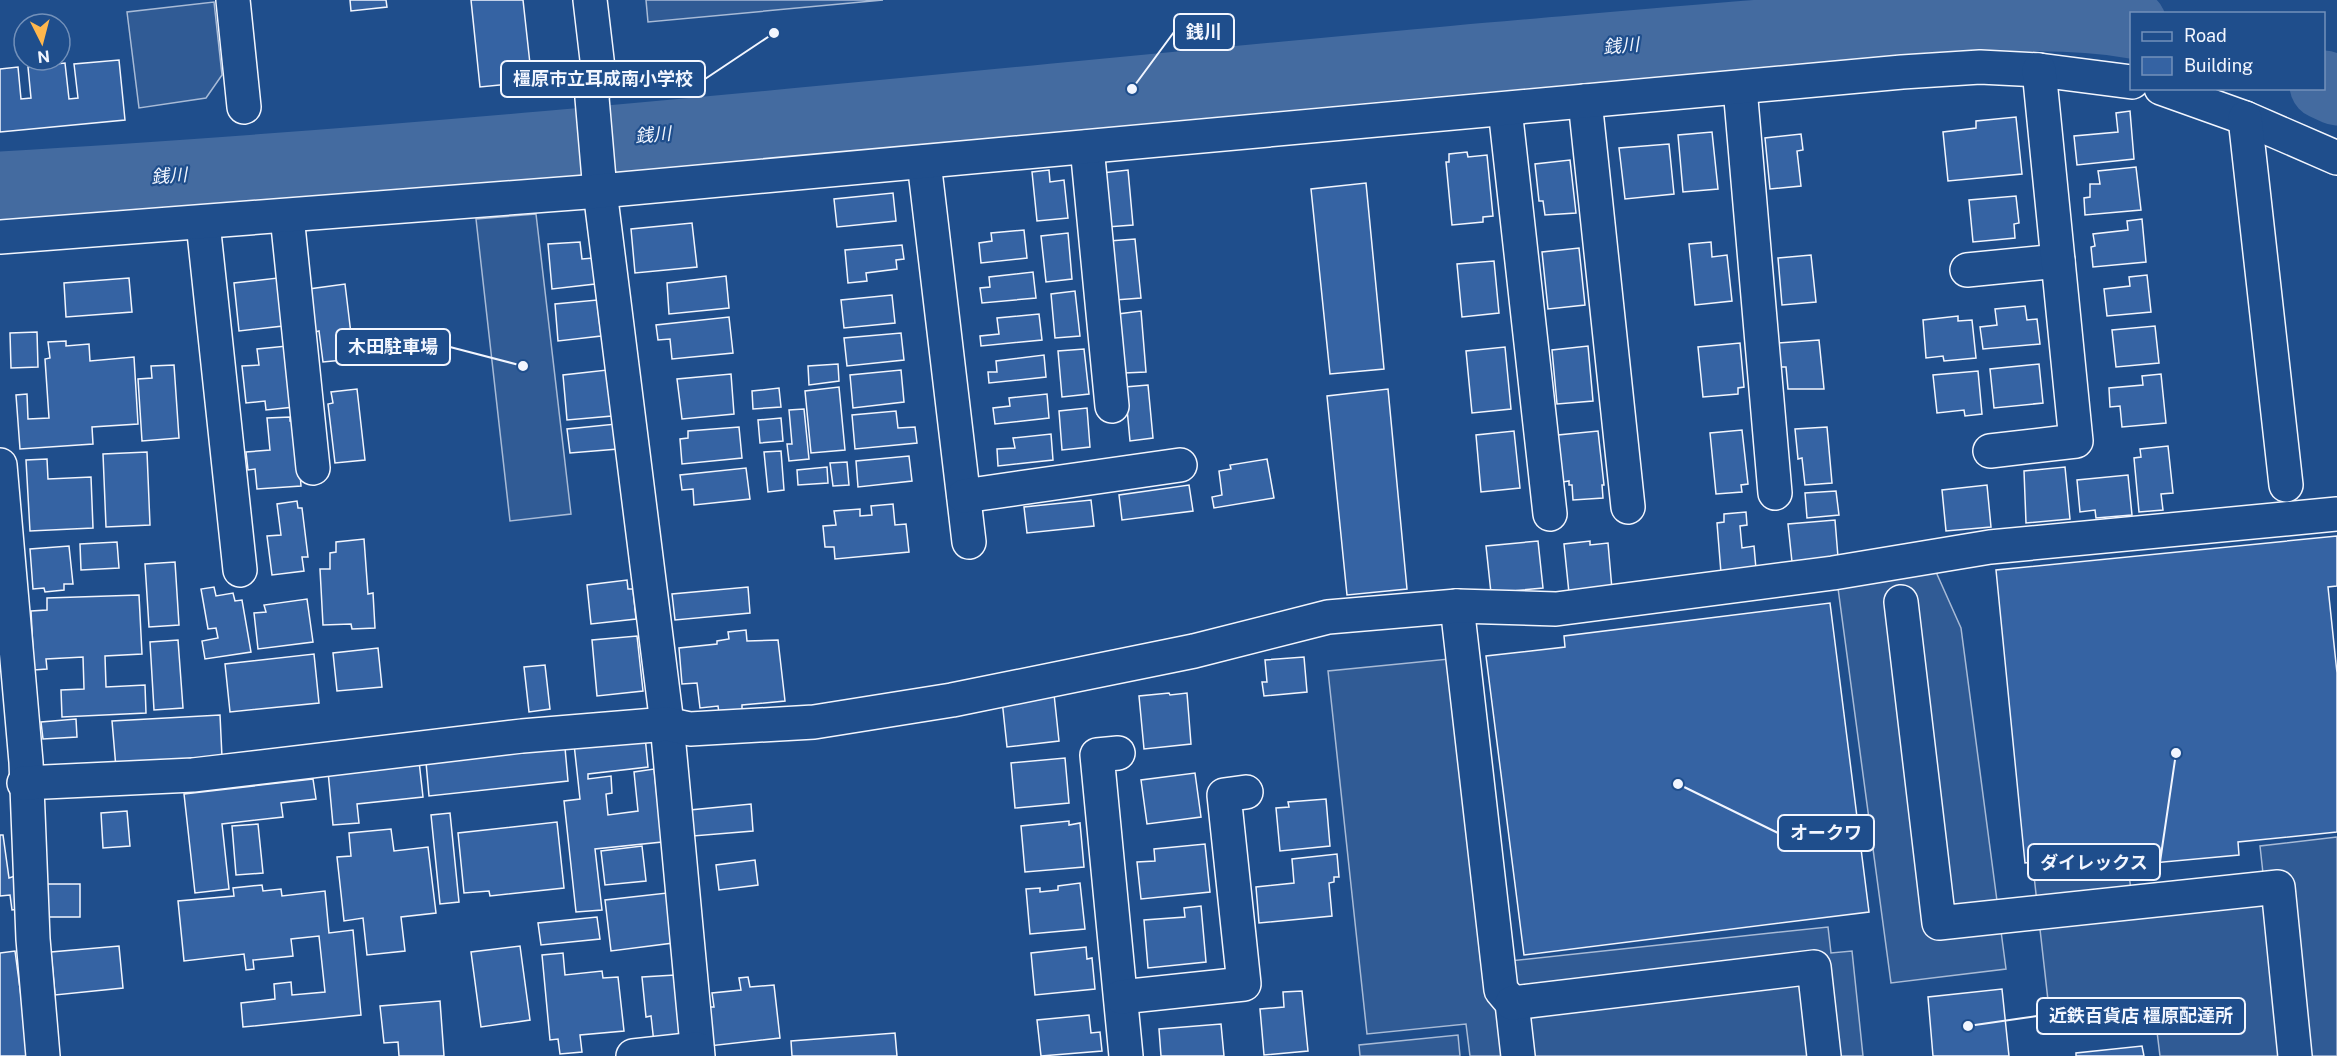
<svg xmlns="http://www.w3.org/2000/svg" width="2337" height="1056" font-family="'Public Sans','Noto Sans JP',sans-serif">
<rect width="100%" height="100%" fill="#1f4e8c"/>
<g fill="#305b95" stroke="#a8bbd7" stroke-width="1.5">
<path d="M646,0h237l-235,22z"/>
<path d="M214,2l8,73 -16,23 -67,10 -12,-96z"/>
<path d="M536,214l35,300 -61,7 -34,-302z"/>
<path d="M1932,563l29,65 45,341 -115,14 -53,-395z"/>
<path d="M1449,659l32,305 347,-37 3,26 21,-2 11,105h-393l-4,-32 -99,10 -39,-363z"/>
<path d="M2337,837v219h-177l-6,-49 -104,11 -17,-151 94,-10 7,59 132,-15 -6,-55z"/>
<path d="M1458,1035l2,21h-100l-1,-11z"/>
</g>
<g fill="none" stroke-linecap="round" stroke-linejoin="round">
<g stroke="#446ba0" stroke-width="69">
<path d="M2324,85l13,6"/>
<path d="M0,186c486,-28 971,-82 1456,-126 143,-12 286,-26 429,-35 81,-5 166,-15 247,-1"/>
</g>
</g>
<g fill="#3563a3" stroke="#f2f6ff" stroke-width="1.5">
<path d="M350,0h36l1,7 -36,4z"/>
<path d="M471,0h52l9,82 -52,5z"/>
<path d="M119,60l6,60 -125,12v-63l18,-2 3,32 10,-1 -3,-31 37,-4 4,36 9,-1 -4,-34z"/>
<path d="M2130,111l4,48 -57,6 -3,-29 44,-4 -2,-19z"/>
<path d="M2016,117l6,57 -74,7 -5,-49 33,-4v-7z"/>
<path d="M1712,132l6,57 -35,3 -5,-57z"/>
<path d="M1801,134l2,16 -6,1 4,35 -31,3 -5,-51z"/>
<path d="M1669,144l5,50 -49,5 -6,-51z"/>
<path d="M1467,152l1,5 19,-2 6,61 -10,1v5l-31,3 -6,-63h3v-8z"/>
<path d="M1570,160l6,53 -31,2 -2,-14h-4l-4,-37z"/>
<path d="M2136,167l5,43 -56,5 -1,-17 6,-1v-13h10l-2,-13z"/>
<path d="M1049,170l1,12 14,-2 4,38 -31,3 -5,-49z"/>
<path d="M1128,170l5,55 -26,2 -5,-54z"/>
<path d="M1366,183l18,186 -54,5 -19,-185z"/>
<path d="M893,193l3,28 -59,6 -3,-28z"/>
<path d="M2016,196l3,27 -5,1 1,14 -42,4 -4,-42z"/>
<path d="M2142,219l4,43 -53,5 -2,-20 4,-1 -2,-12 35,-4 -1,-9z"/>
<path d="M692,223l5,44 -62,6 -4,-44z"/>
<path d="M1024,230l3,28 -46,5 -2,-20 13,-2 -1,-8z"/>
<path d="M1068,233l4,46 -26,3 -5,-46z"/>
<path d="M1135,239l6,59 -26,2 -6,-59z"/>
<path d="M580,242l2,17 11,-1 2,26 -43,5 -4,-45z"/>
<path d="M1711,242l1,15 15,-2 5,46 -37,4 -6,-61z"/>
<path d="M902,245l2,14 -8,1 1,9 -31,4 1,8 -19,2 -3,-33z"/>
<path d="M1579,248l6,57 -37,4 -6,-57z"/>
<path d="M1811,255l5,47 -34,3 -4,-47z"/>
<path d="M1494,261l5,52 -37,4 -5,-53z"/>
<path d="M1033,272l3,26 -54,5 -2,-15 10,-1 -1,-10z"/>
<path d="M2147,275l4,37 -44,4 -3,-27 26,-3 -1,-9z"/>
<path d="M726,276l3,32 -60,6 -2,-31z"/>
<path d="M129,278l3,34 -66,5 -2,-34z"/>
<path d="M278,278l5,48 -44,5 -5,-48z"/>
<path d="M345,284l9,75 -31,3 -4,-31 -4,1 -6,-43z"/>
<path d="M1075,291l5,45 -25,2 -4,-44z"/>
<path d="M892,295l3,28 -51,5 -3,-28z"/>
<path d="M597,300l4,36 -43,5 -3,-37z"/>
<path d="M2025,306l2,14 10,-1 3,25 -57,5 -3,-22 17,-2 -2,-16z"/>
<path d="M1141,311l5,61 -22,1 -6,-59z"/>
<path d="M1039,314l3,26 -61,6 -1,-10 19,-2 -2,-16z"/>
<path d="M1958,316v5l14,-1 4,38 -32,3 -1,-5 -17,2 -3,-38z"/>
<path d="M729,317l4,36 -61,6 -2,-20 -12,1 -2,-15z"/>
<path d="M2155,326l4,37 -43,4 -4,-37z"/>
<path d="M37,332l1,35 -27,1 -1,-35z"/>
<path d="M901,333l3,27 -57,6 -3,-28z"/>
<path d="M1819,340l5,49h-36l-2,-22h-6l-2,-24z"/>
<path d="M66,341v5l23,-2 1,17 44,-4 4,67 -46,3 1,17 -73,5 -4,-54 11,-1 1,25 21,-1 -4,-59 5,-1 -2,-16z"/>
<path d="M1740,343l4,44 -6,1v6l-35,3 -5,-50z"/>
<path d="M287,346l7,61 -28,3 -1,-9 -19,2 -4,-37 17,-1 -2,-16z"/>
<path d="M1588,346l5,55 -36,3 -5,-54z"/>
<path d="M1505,347l6,62 -39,4 -6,-62z"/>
<path d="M1084,349l5,45 -27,3 -4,-46z"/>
<path d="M1044,355l2,22 -57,6 -1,-11h9l-1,-11z"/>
<path d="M838,364l1,17 -30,4 -1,-19z"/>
<path d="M2039,364l4,39 -49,5 -4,-39z"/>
<path d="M174,365l5,73 -37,3 -4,-62 14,-1 -1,-12z"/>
<path d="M607,370l5,46 -45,4 -4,-45z"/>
<path d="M901,370l3,32 -51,6 -3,-33z"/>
<path d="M1978,371l4,43 -17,2 -1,-6 -27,3 -4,-38z"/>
<path d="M731,374l3,40 -52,5 -5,-40z"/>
<path d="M2161,374l5,49 -44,4 -2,-21 -10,1 -1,-19 34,-3 -1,-9z"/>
<path d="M1148,385l5,53 -23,3 -5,-54z"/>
<path d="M839,387l6,63 -34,3 -6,-62z"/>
<path d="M779,388l2,19 -28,2 -1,-18z"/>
<path d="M357,389l8,71 -30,3 -7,-59 5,-1 -2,-11z"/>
<path d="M1388,389l19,200 -60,6 -20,-199z"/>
<path d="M1047,394l2,24 -54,6 -2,-16 17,-2 -1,-8z"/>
<path d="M1087,408l3,39 -28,3 -3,-39z"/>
<path d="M804,409l5,50 -20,2 -2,-17h5l-3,-34z"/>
<path d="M896,411l2,17 17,-1 2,16 -62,6 -3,-34z"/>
<path d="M290,417v4h6l5,65 -44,3 -2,-20 -7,1 -2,-18 24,-2 -3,-32z"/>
<path d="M781,418l2,23 -23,2 -2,-23z"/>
<path d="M616,424l2,25 -48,4 -3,-24z"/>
<path d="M739,427l3,31 -60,6 -2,-25 8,-1v-7z"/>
<path d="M1827,427l5,56 -27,2 -3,-27 -4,1 -3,-30z"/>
<path d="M1742,430l6,54 -7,1 1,7 -26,2 -6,-61z"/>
<path d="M1514,431l6,57 -39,4 -5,-57z"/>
<path d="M1598,431l6,54h-2l1,13 -30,2 -1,-15h-3v-4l-6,1 -5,-47z"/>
<path d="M1051,434l2,26 -55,6 -1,-17 18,-1 -2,-10z"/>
<path d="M2168,446l5,47 -12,1 2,16 -24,2 -5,-54 7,-1 -1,-8z"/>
<path d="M781,451l3,39 -16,2 -4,-40z"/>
<path d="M147,452l3,73 -44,2 -3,-73z"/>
<path d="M909,456l3,25 -54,6 -2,-26z"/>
<path d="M47,459l1,20 43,-2 2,51 -63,3 -4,-71z"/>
<path d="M1267,459l7,39 -60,10 -2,-11 10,-2 -3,-24 12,-2 -1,-4z"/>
<path d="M847,462l2,23 -16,1 -3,-23z"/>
<path d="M827,467l1,16 -30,2 -1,-15z"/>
<path d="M2065,467l5,52 -44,4 -2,-52z"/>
<path d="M746,468l4,31 -56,6 -1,-16 -11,1 -2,-15z"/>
<path d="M2128,475l4,40 -36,3 -1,-8 -15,2 -3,-32z"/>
<path d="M1189,485l4,26 -71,9 -3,-25z"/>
<path d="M1987,485l4,42 -45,4 -4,-41z"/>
<path d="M1836,491l3,24 -32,3 -2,-25z"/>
<path d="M1091,500l3,26 -67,7 -3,-26z"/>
<path d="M297,501l1,7h4l6,49h-6l2,14 -32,4 -5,-39 14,-1 -4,-31z"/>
<path d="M893,504l2,21 11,-1 3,28 -74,7 -1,-12h-9l-2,-21 13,-1 -2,-14 26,-2v7l12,-1 -1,-9z"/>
<path d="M1746,512l1,13 -7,1 2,22 12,-2 2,23 -35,4 -4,-50 7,-1v-8z"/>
<path d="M1835,520l3,37 -46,5 -4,-38z"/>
<path d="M2337,536v50l-9,1 9,86v159l-99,10 1,13 -97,9 -1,-13 -116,12 -29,-293z"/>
<path d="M364,539l4,55 5,-1 2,35 -23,1 -1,-5 -28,1 -3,-56h10v-16l6,-1v-10z"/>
<path d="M1538,541l5,47 -52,5 -5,-47z"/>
<path d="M1590,541v4l18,-2 4,46 -43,4 -5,-49z"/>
<path d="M117,542l2,26 -38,2 -1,-26z"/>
<path d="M69,546l4,38h-9v6l-19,2 -1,-4 -11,1 -3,-40z"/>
<path d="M175,562l4,63 -30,2 -4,-63z"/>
<path d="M627,580l1,9h5l3,30 -45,5 -4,-39z"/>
<path d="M214,587l2,9 17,-3 2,8 7,-1 9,52 -46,7 -3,-18 16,-3 -2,-10 -8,1 -7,-40z"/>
<path d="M748,587l2,26 -75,7 -3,-26z"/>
<path d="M139,595l3,59 -37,2 1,31 39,-2 1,28 -84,4 -1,-27 23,-1 -1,-32 -37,2 1,10 -13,1 -3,-59 16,-1v-12z"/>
<path d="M307,599l6,43 -55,7 -4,-36 12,-1 -2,-7z"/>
<path d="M1830,603l39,309 -345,43 -38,-299 79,-9 -1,-11z"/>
<path d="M746,630l1,11 31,-1 7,61 -43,4v6l-23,2 -1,-7 -18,2 -3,-25 -15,1 -3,-36 38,-4v-3l12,-2 -1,-7z"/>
<path d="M637,636l6,55 -46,5 -5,-56z"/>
<path d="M178,640l5,68 -29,2 -4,-68z"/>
<path d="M378,648l4,39 -45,4 -4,-38z"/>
<path d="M314,654l5,49 -89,9 -5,-48z"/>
<path d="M1304,657l3,35 -43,4 -2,-14h5l-2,-22z"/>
<path d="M545,665l5,44 -21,3 -5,-45z"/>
<path d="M1169,693l1,2 17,-2 4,51 -47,5 -5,-53z"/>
<path d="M1054,694l5,47 -52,6 -5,-47z"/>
<path d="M220,715l2,42 -106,11 -4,-47z"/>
<path d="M76,719l1,18 -34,2 -2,-17z"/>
<path d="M645,736l3,31 -60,7v5l23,-3 1,17 -6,1 2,21 30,-4 -4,-39 20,-3 8,73 -67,7 7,61 -26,2 -12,-111 16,-2 -6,-55z"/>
<path d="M565,748l3,33 -139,15 -3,-34z"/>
<path d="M1065,758l4,45 -54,5 -4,-45z"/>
<path d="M419,761l4,36 -66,7 2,19 -26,2 -5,-54z"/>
<path d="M1195,773l6,44 -54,7 -6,-44z"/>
<path d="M313,779l3,20 -35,4 2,14 -61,7 7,65 -34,4 -11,-99z"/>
<path d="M1326,799l4,47 -50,5 -4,-43 13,-1 -1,-5z"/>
<path d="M751,804l2,27 -60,5 -3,-26z"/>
<path d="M127,811l3,35 -27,2 -2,-35z"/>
<path d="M450,813l9,89 -19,2 -9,-89z"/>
<path d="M1069,821v4l11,-2 4,44 -59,5 -4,-46z"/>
<path d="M557,822l7,66 -74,8 -1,-5 -25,2 -6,-60z"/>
<path d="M258,824l5,49 -27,2 -4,-49z"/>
<path d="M391,829l3,22 34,-4 8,66 -35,4 4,34 -38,4 -4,-37 -19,3 -7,-64 14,-1 -2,-23z"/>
<path d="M0,835h3l6,43 6,-2 4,33 -7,1 -2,-15 -10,1z"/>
<path d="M1205,844l5,48 -69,7 -4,-37 18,-1 -1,-12z"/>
<path d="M642,846l4,35 -41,4 -4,-34z"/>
<path d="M1337,854l2,23h-5v5l-5,1 3,33 -73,7 -3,-36 38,-4 -2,-24z"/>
<path d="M755,860l3,25 -39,5 -3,-25z"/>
<path d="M1080,883l5,46 -55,5 -4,-45 14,-1v4l18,-2v-4z"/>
<path d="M47,884h33v33h-32z"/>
<path d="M262,885l1,6 18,-2 1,7 43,-5 4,42 24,-3 8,85 -118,12 -2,-24 34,-4 -1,-15 17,-2 1,13 33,-3 -6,-56 -28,3 2,17 -40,4 1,9 -8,1 -2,-16 -60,7 -6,-60 56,-5 -1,-8z"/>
<path d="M667,893l6,50 -62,8 -6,-51z"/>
<path d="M1201,906l5,56 -58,6 -4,-48 41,-3 -1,-9z"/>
<path d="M597,917l3,22 -59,6 -3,-22z"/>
<path d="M119,946l4,42 -68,7 -4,-43z"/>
<path d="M520,946l10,74 -49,7 -10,-75z"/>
<path d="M1086,947l1,12 5,-1 3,31 -60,6 -4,-42z"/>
<path d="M15,951l14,105h-29v-103z"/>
<path d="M563,953l2,22 37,-4 1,7 15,-1 6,54 -44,4 2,17 -22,2 -2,-15 -8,1 -8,-85z"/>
<path d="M675,975l6,65 -27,3 -3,-27 -5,1 -4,-40z"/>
<path d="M748,977l2,10 24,-2 6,53 -71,8 -4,-39h9l-2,-14 29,-3 -2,-12z"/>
<path d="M2002,989l7,67h-76l-5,-59z"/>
<path d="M1302,991l6,60 -44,4 -4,-46 24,-2 -1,-15z"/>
<path d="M440,1001l4,55h-45l-1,-14 -14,1 -4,-37z"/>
<path d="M1089,1015l2,18 9,-1 2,19 -61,5 -4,-36z"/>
<path d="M1221,1024l3,32h-63l-2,-27z"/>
<path d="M895,1033l2,23h-105l-1,-15z"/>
<path d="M2142,1046l2,10h-68v-3z"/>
</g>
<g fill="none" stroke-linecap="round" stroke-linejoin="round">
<defs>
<g id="minor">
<path d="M233,0l11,107"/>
<path d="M590,0l8,68 -6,30 8,93 67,533 31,332"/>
<path d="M1740,88l35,405"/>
<path d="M2161,88l84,30 92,40"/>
<path d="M1585,101l43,406"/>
<path d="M1505,109l45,405"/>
<path d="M2245,118l41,367"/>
<path d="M1087,147l25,259"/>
<path d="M924,162l45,380"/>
<path d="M287,216l26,252"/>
<path d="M203,223l37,347"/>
<path d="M0,237l600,-46 1302,-119 78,-5 59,3 93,12"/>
<path d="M1967,270l91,-9"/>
<path d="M1990,451l86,-10 -37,-371"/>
<path d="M0,465l26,297 7,177 10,117"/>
<path d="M964,496l216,-31"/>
<path d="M1901,602l38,321 339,-36 17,169"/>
<path d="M1457,606l44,384 11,13 6,53"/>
<path d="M1118,753l-21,2 29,301"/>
<path d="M24,783l169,-8 329,-39 145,-12 23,5 124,-7 138,-22 242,-49 134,-34 129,-11 99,3 277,-36 157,-26 347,-33"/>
<path d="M1121,997l123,-13 -20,-189 22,-3"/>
<path d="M1512,1003l302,-36 10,89"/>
<path d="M633,1056l64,-7"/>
</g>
</defs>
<use href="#minor" stroke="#f2f6ff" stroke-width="36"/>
<use href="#minor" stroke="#1f4e8c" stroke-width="33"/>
</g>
<g text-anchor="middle" stroke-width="4.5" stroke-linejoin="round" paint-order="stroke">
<g font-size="18" font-style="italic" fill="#f2f6ff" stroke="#1f4e8c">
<text transform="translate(1621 46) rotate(-5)" y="6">銭川</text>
<text transform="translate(653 135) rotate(-5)" y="6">銭川</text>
<text transform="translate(169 176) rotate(-4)" y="6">銭川</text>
</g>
</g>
<path fill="none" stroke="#f2f6ff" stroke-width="2" d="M1132 89L1174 32M774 33L705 79M523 366L450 347M1678 784L1778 833M2176 753L2160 862M1968 1026L2037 1016"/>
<g fill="#f2f6ff" stroke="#1f4e8c" stroke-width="2">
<circle cx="1132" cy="89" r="6"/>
<circle cx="774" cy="33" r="6"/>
<circle cx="523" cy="366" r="6"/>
<circle cx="1678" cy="784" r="6"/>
<circle cx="2176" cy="753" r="6"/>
<circle cx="1968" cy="1026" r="6"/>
</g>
<g fill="#1f4e8c" stroke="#f2f6ff" stroke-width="2">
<rect x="1174" y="14" width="60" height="36" rx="6"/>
<rect x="501" y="61" width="204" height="36" rx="6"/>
<rect x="336" y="329" width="114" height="36" rx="6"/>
<rect x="1778" y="815" width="96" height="36" rx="6"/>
<rect x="2028" y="844" width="132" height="36" rx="6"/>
<rect x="2037" y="998" width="208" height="36" rx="6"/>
</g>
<g font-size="18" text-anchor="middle" font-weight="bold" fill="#f2f6ff">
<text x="1204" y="38">銭川</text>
<text x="603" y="85">橿原市立耳成南小学校</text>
<text x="393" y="353">木田駐車場</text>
<text x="1826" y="839">オークワ</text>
<text x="2094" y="869">ダイレックス</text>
<text x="2141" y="1022">近鉄百貨店 橿原配達所</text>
</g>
<rect x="2130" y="12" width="195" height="78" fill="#1f4e8c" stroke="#7391ba" stroke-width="1.5"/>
<rect x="2142" y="32" width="30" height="9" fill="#1f4e8c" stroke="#7391ba" stroke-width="1.5"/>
<text x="2184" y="42" font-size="18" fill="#f2f6ff">Road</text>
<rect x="2142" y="57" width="30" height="18" fill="#3563a3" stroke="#7391ba" stroke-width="1.5"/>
<text x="2184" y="72" font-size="18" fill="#f2f6ff">Building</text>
<g transform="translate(42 42) rotate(174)"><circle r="28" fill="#1f4e8c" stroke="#7391ba" stroke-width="1.5"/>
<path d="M0-4.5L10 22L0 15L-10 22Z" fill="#ffb74d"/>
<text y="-9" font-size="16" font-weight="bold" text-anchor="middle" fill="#f2f6ff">N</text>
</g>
</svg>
